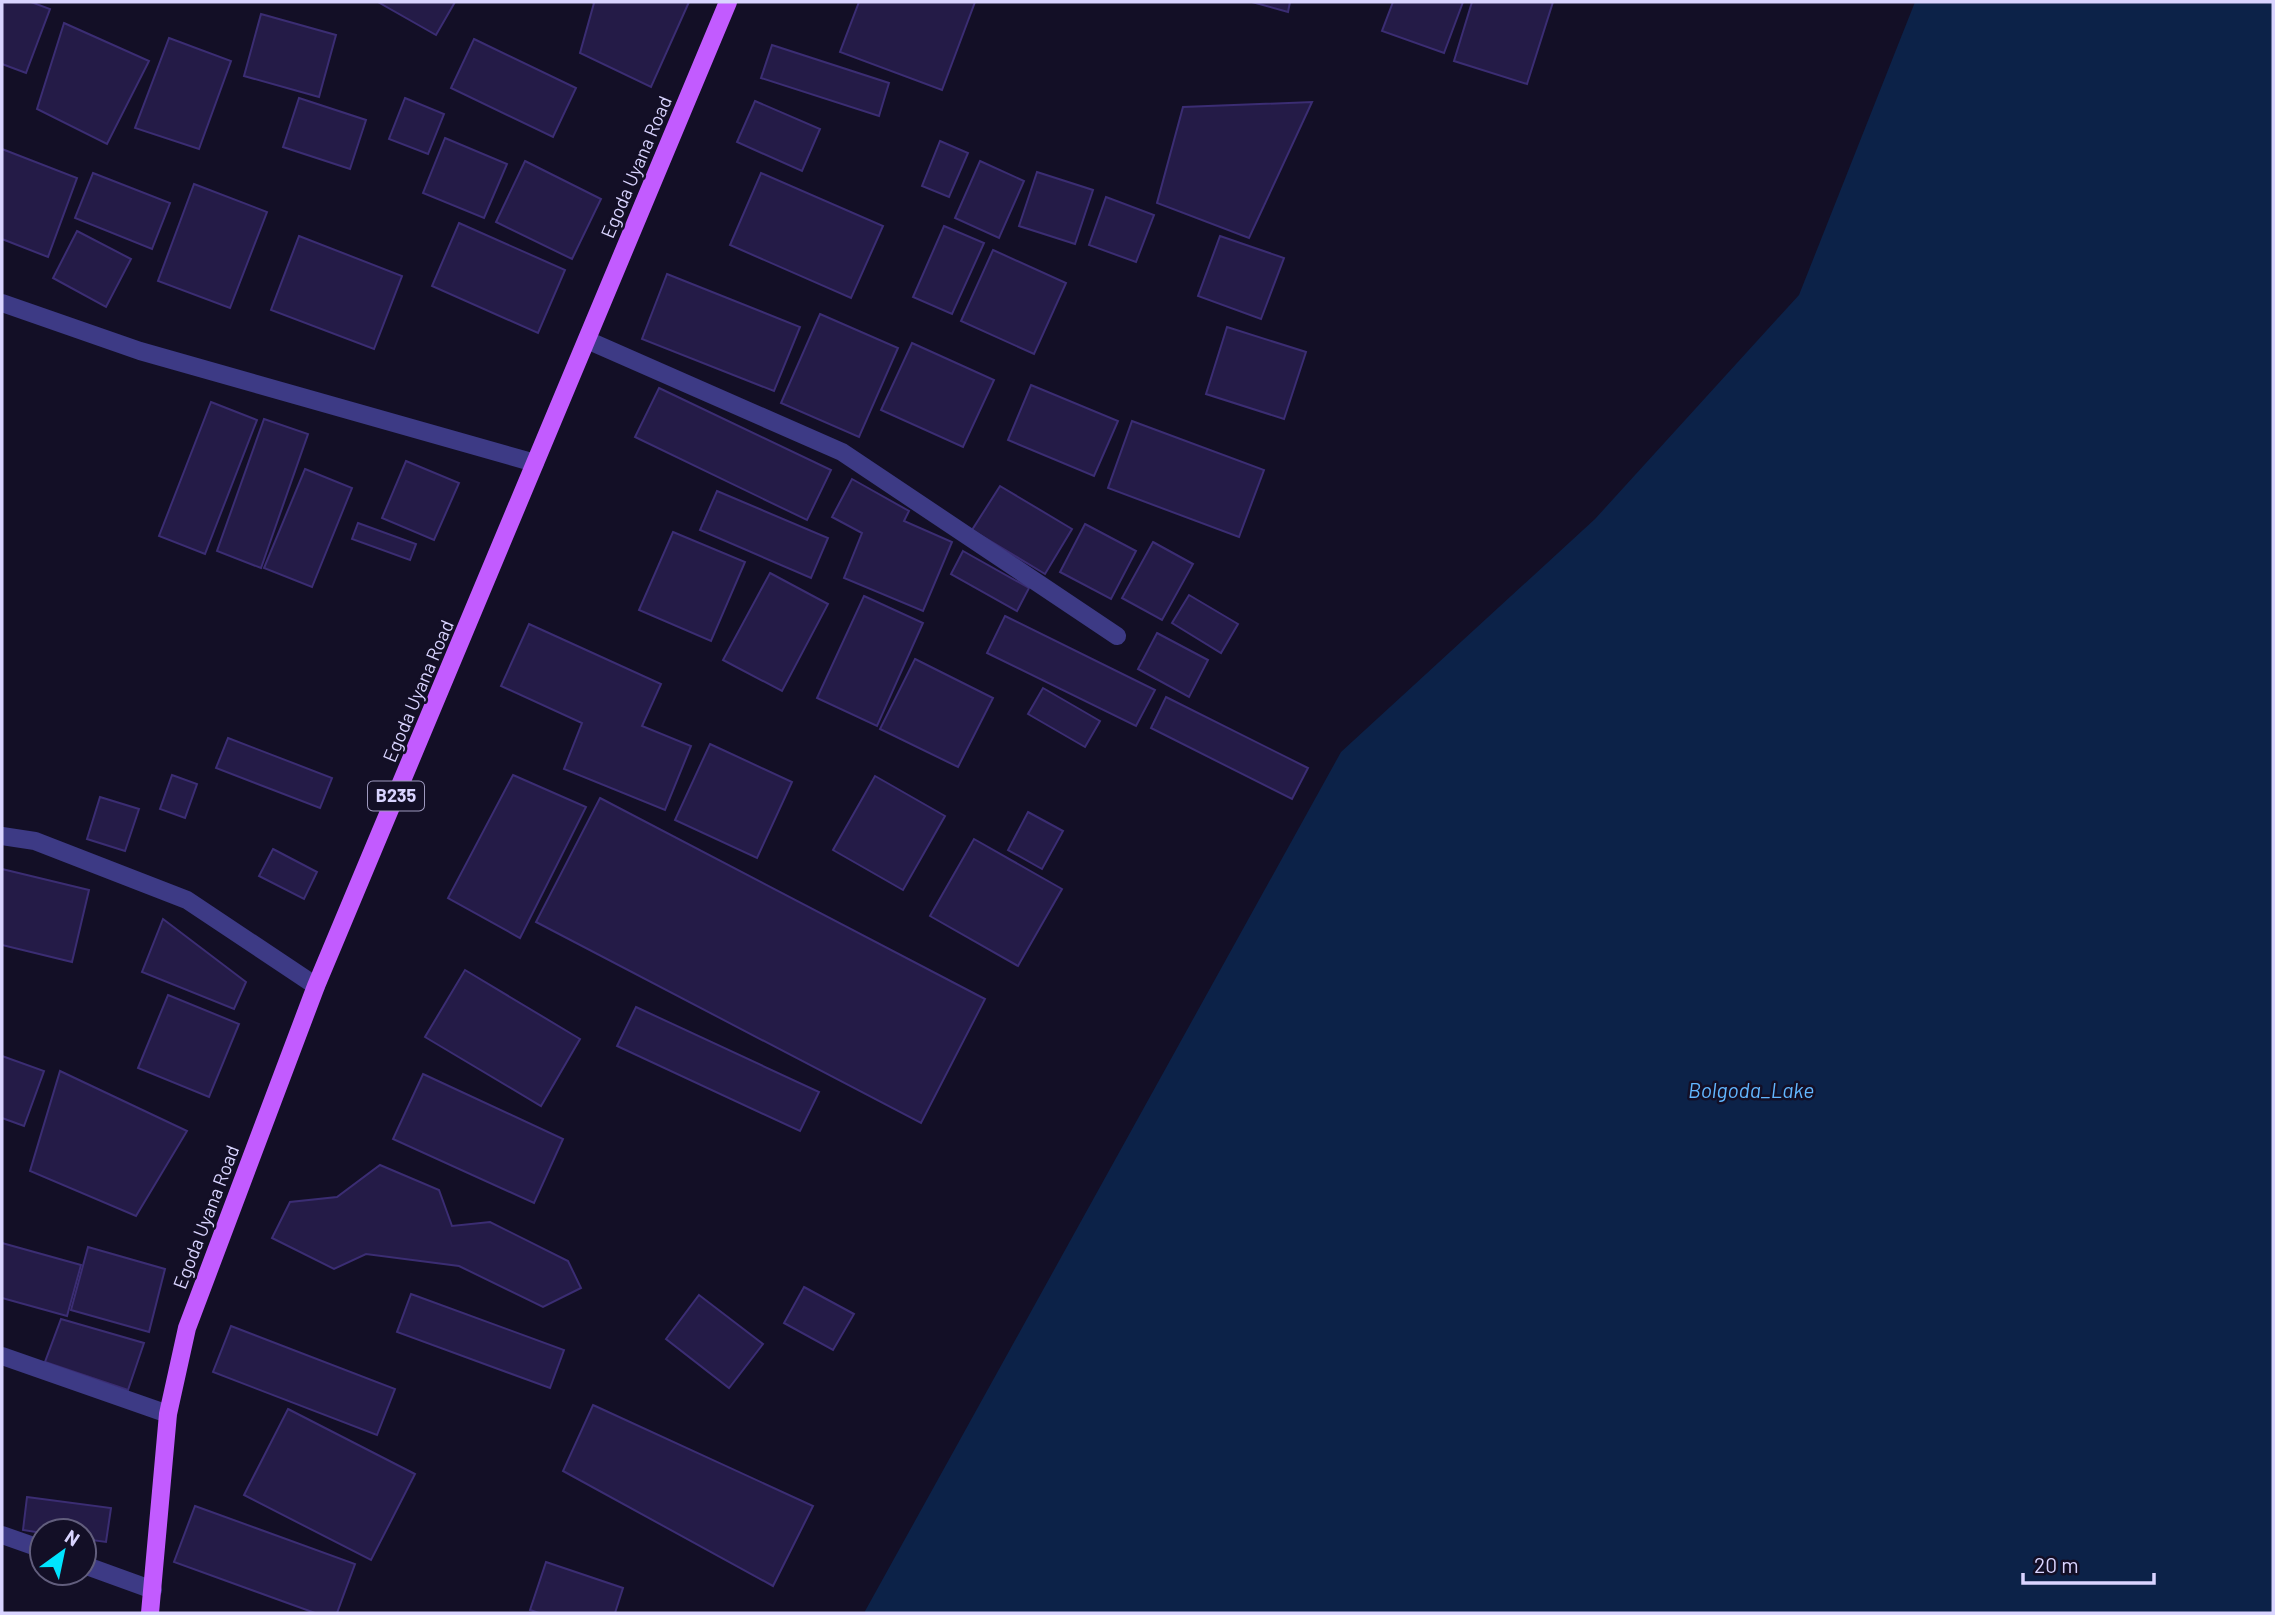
<svg xmlns="http://www.w3.org/2000/svg" width="2275" height="1615" font-family="Barlow,sans-serif">
<rect width="100%" height="100%" fill="#130f26"/>
<path fill="#0c2248" d="M1915,2h358v1611h-1409l477,-861 254,-233 204,-224z"/>
<g fill="#241b47" stroke="#3b2d73" stroke-width="2">
<path d="M2,2h29l19,7 -24,64 -24,-9z"/>
<path d="M378,2h77l-19,33z"/>
<path d="M592,2h97l-38,85 -71,-34 14,-50z"/>
<path d="M859,2h116l-33,88 -102,-38z"/>
<path d="M1252,2h38l-2,10z"/>
<path d="M1393,2h70l-19,51 -62,-22z"/>
<path d="M1472,2h81l-26,82 -73,-23z"/>
<path d="M261,14l75,21 -17,62 -75,-21z"/>
<path d="M64,23l85,38 -42,83 -70,-35z"/>
<path d="M169,38l62,23 -32,88 -64,-21z"/>
<path d="M474,39l102,49 -23,49 -102,-49z"/>
<path d="M772,45l117,38 -10,33 -118,-38z"/>
<path d="M299,98l67,22 -16,49 -67,-22z"/>
<path d="M405,98l39,16 -16,40 -39,-15z"/>
<path d="M755,101l65,28 -18,42 -65,-29z"/>
<path d="M1312,102l-63,136 -92,-35 26,-96z"/>
<path d="M445,138l62,26 -23,54 -61,-25z"/>
<path d="M940,141l28,12 -19,44 -27,-11z"/>
<path d="M2,149l75,29 -29,79 -46,-18z"/>
<path d="M525,161l76,38 -29,60 -76,-37z"/>
<path d="M980,161l44,20 -25,57 -44,-20z"/>
<path d="M1037,172l56,18 -18,54 -56,-18z"/>
<path d="M93,173l77,30 -18,46 -77,-31z"/>
<path d="M761,173l122,53 -32,72 -121,-53z"/>
<path d="M194,184l73,28 -37,96 -72,-27z"/>
<path d="M1106,197l48,18 -18,47 -47,-17z"/>
<path d="M459,223l106,47 -27,63 -106,-47z"/>
<path d="M944,226l40,17 -32,71 -39,-17z"/>
<path d="M77,231l54,28 -25,48 -53,-29z"/>
<path d="M299,236l103,40 -28,73 -103,-39z"/>
<path d="M1220,236l64,22 -23,61 -63,-23z"/>
<path d="M993,250l73,33 -32,71 -73,-33z"/>
<path d="M667,274l133,53 -26,64 -132,-52z"/>
<path d="M820,314l78,34 -39,89 -78,-34z"/>
<path d="M1227,327l79,25 -22,67 -78,-25z"/>
<path d="M912,343l82,37 -31,67 -82,-37z"/>
<path d="M1031,385l87,36 -24,55 -86,-36z"/>
<path d="M659,388l172,82 -24,50 -172,-83z"/>
<path d="M211,402l46,18 -52,134 -46,-18z"/>
<path d="M264,419l44,15 -47,134 -44,-17z"/>
<path d="M1132,421l132,49 -25,67 -131,-49z"/>
<path d="M406,461l53,22 -25,57 -52,-22z"/>
<path d="M305,469l47,19 -40,99 -48,-19z"/>
<path d="M852,479l57,32 -5,10 48,21 -29,69 -79,-33 18,-45 -30,-16z"/>
<path d="M1000,486l72,43 -27,45 -73,-44z"/>
<path d="M717,491l111,47 -17,40 -111,-48z"/>
<path d="M358,523l58,21 -6,16 -58,-21z"/>
<path d="M1085,524l51,27 -25,48 -51,-27z"/>
<path d="M673,532l72,30 -34,79 -72,-31z"/>
<path d="M1153,542l40,22 -31,56 -40,-22z"/>
<path d="M963,551l66,37 -12,23 -66,-37z"/>
<path d="M770,573l58,31 -46,87 -59,-31z"/>
<path d="M1189,595l49,29 -17,29 -49,-30z"/>
<path d="M864,596l59,27 -46,103 -60,-28z"/>
<path d="M1005,616l150,74 -19,36 -149,-73z"/>
<path d="M529,624l132,60 -19,42 49,20 -26,64 -101,-41 18,-46 -81,-37z"/>
<path d="M1157,633l51,27 -19,37 -51,-28z"/>
<path d="M915,659l78,39 -35,69 -78,-38z"/>
<path d="M1043,688l57,33 -15,26 -57,-33z"/>
<path d="M1166,697l142,71 -16,31 -141,-71z"/>
<path d="M228,738l104,40 -12,30 -104,-40z"/>
<path d="M710,744l82,38 -35,76 -82,-38z"/>
<path d="M172,775l25,9 -12,34 -25,-9z"/>
<path d="M513,775l73,32 -66,131 -72,-40z"/>
<path d="M875,776l70,40 -42,74 -70,-40z"/>
<path d="M100,797l39,12 -14,42 -38,-12z"/>
<path d="M600,798l385,201 -64,124 -385,-201z"/>
<path d="M1028,812l35,19 -21,38 -34,-19z"/>
<path d="M974,839l88,50 -44,77 -88,-50z"/>
<path d="M273,849l44,23 -13,27 -45,-23z"/>
<path d="M2,869l87,21 -17,72 -70,-17z"/>
<path d="M163,919l83,63 -12,27 -92,-37z"/>
<path d="M465,970l115,69 -39,67 -116,-69z"/>
<path d="M168,995l71,29 -30,73 -71,-29z"/>
<path d="M636,1007l183,85 -19,39 -183,-85z"/>
<path d="M2,1056l42,15 -20,55 -22,-8z"/>
<path d="M60,1071l127,60 -51,85 -106,-45z"/>
<path d="M423,1074l140,65 -29,64 -141,-64z"/>
<path d="M380,1165l59,25 13,36 38,-4 78,39 13,27 -38,19 -84,-41 -93,-12 -32,15 -62,-31 18,-36 47,-5z"/>
<path d="M2,1243l79,22 -14,51 -65,-18z"/>
<path d="M88,1247l77,22 -16,63 -78,-22z"/>
<path d="M804,1287l50,27 -21,36 -49,-27z"/>
<path d="M411,1294l153,56 -14,38 -153,-56z"/>
<path d="M699,1295l64,49 -34,44 -63,-49z"/>
<path d="M61,1319l83,24 -16,47 -83,-28z"/>
<path d="M231,1326l164,63 -18,46 -164,-63z"/>
<path d="M593,1405l220,101 -40,80 -210,-115z"/>
<path d="M288,1409l127,65 -44,86 -127,-65z"/>
<path d="M27,1497l84,11 -5,34 -22,-3v-8l-42,2 -19,-3z"/>
<path d="M195,1506l160,58 -18,49h-22l-141,-51z"/>
<path d="M546,1562l77,26 -8,25h-76l-9,-3z"/>
</g>
<g fill="none" stroke-linecap="round" stroke-linejoin="round">
<g stroke="#3d3a85" stroke-width="18">
<path d="M2,303l138,48 395,112"/>
<path d="M587,340l255,112 275,184"/>
<path d="M2,836l33,5 152,59 129,86"/>
<path d="M2,1356l166,58"/>
<path d="M2,1535l40,14"/>
<path d="M84,1565l69,25"/>
</g>
<path stroke="#c25bff" stroke-width="18" d="M150,1613l18,-199 19,-86 129,-342 412,-984"/>
</g>
<g text-anchor="middle" stroke-width="5" stroke-linejoin="round" paint-order="stroke">
<rect fill="#130f26" stroke="#9e99be" stroke-width="2" x="368" y="781.5" width="56" height="29" rx="5"/>
<g font-size="18" font-weight="bold" fill="#d9d4ff">
<text x="396" y="802">B235</text>
</g>
<g font-size="19" fill="#d9d4ff" stroke="#130f26">
<text transform="translate(636 167) rotate(-67)" y="7">Egoda Uyana Road</text>
<text transform="translate(418 691) rotate(-67)" y="7">Egoda Uyana Road</text>
<text transform="translate(206 1217) rotate(-69)" y="7">Egoda Uyana Road</text>
</g>
<g font-size="21" font-style="italic" fill="#62b6ff" stroke="#130f26">
<text x="1751" y="1098">Bolgoda_Lake</text>
</g>
</g>
<rect width="2275" height="1615" fill="none" stroke="#d9d4ff" stroke-width="7"/>
<g transform="translate(63 1552) rotate(33)"><circle r="33" fill="#130f26" stroke="#625e7d" stroke-width="2"/>
<path d="M0-5L12 26L0 18L-12 26Z" fill="#00e5ff"/>
<text y="-10" font-size="19" font-weight="bold" text-anchor="middle" fill="#d9d4ff">N</text>
</g>
<path d="M2023 1573v10h131v-10" fill="none" stroke="#d9d4ff" stroke-width="3.5"/>
<text x="2034" y="1573" font-size="21" fill="#d9d4ff" stroke="#130f26" stroke-width="5" paint-order="stroke">20 m</text>
</svg>
